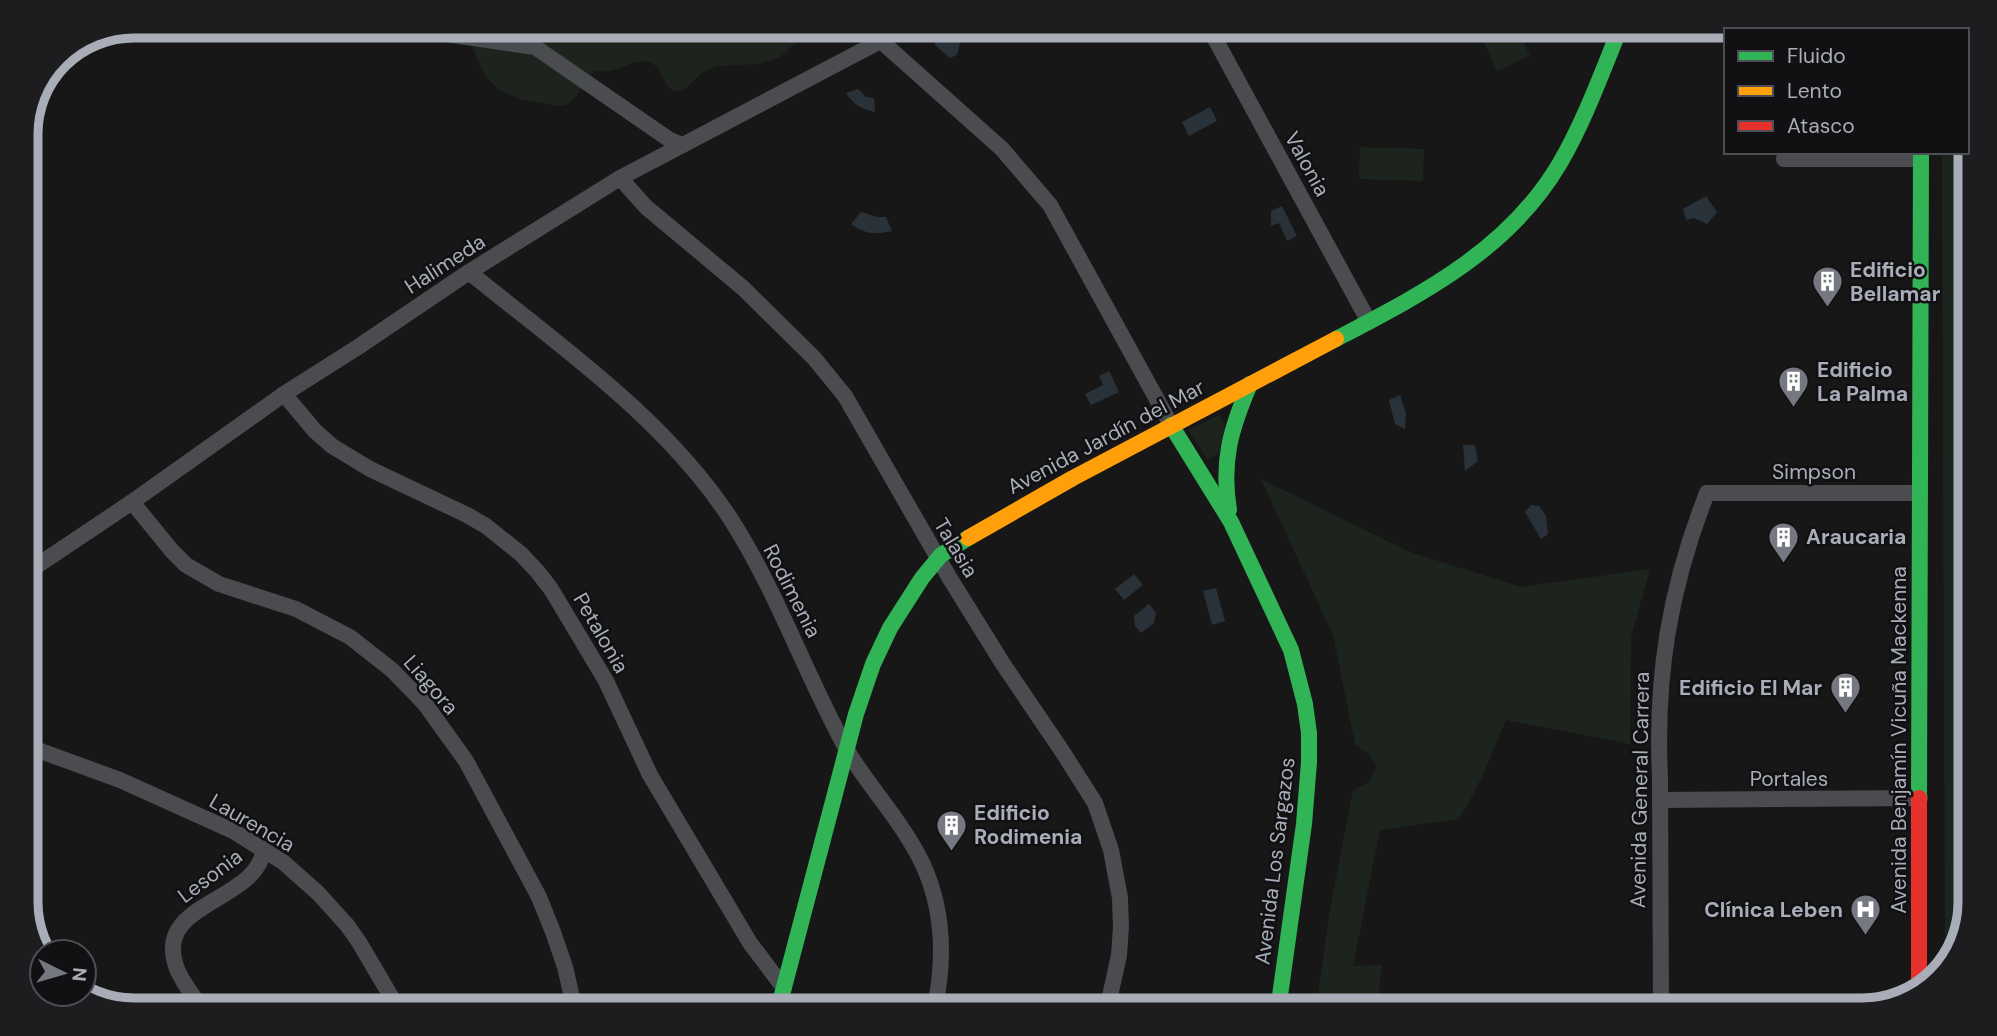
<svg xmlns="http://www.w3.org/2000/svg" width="1997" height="1036" font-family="'DM Sans',sans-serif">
<rect width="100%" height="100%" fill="#171717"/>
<g fill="#1d241e">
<path d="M463,26h338l-5,16 -16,15 -21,7 -42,2 -15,7 -18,17 -8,2c-15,-7 -12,-23 -25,-29 -18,-8 -35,14 -55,7 -16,10 -14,25 -27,33 -8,5 -17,2 -26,0 -34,-5 -54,-12 -67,-47 -4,-10 -7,-20 -13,-30z"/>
<path d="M1476,26h40l14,30 -33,15z"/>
<path d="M1967,118l4,10v774l-12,48 -14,15 -3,-813h25z"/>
<path d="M1360,147l64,2 -1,32 -64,-2z"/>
<path d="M1220,415l5,10 -6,27 -11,8 -20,-30z"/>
<path d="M1261,479l149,73 111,35 129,-18 -19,68 -1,107 -124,-24c-15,34 -26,68 -48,99l-78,11 -27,136 29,-1 -5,45h-61l14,-101 23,-119 17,-8 6,-17 -8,-11 -13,-10 -22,-109z"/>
</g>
<g fill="#2a3239">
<path d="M956,26l8,1 -7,28 -7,3 -15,-13 1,-9z"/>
<path d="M858,89l8,8 8,1 1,14c-14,-3 -21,-7 -29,-19z"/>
<path d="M1210,107l7,14 -28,15 -7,-14z"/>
<path d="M1706,196l11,16 -10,12 -13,-6 -8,2 -3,-11z"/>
<path d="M1282,206l15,30 -10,5 -8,-18 -8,3v-15z"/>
<path d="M861,212l16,5h9l6,14c-17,4 -27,3 -41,-7z"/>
<path d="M1109,371l10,21 -28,13 -6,-11 18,-9 -4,-9z"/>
<path d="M1400,395l6,18 -1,16 -10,-5 -6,-24z"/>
<path d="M1463,445h12l3,16 -13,10z"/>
<path d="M1531,505l8,1 7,10 2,18 -7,5 -16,-27z"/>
<path d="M1134,574l9,11 -19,15 -9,-11z"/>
<path d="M1216,588l9,33 -13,4 -9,-34z"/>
<path d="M1149,604l7,9 -2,10 -13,10 -6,-7 -1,-10z"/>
</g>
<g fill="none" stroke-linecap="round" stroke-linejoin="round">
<g stroke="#4b4c50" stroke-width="16">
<path d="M391,26l144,21 135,93 12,5"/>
<path d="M1208,26l161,296"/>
<path d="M881,41l121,108 48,56 121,220"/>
<path d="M1784,159h137"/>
<path d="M620,178l26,29 97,81 71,70 31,38 104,181 54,87 59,87 33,52 16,47 9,48 1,29 -2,28 -12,55"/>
<path d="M469,272c92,75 195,146 261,246 47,73 75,156 117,232 19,33 47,62 66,96 30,49 34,109 21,164"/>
<path d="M284,394l31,37 17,15 38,23 97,46 19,11 35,28 16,17 14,18 55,92 44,94 100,168 34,45"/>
<path d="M132,502l40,49 14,14 33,19 77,25 54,28 42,33 33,34 41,57 73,136 14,35 12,35 10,43"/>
<path d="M26,573l106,-71 152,-108 74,-47 111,-75 151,-94 289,-152"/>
<path d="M27,746l93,34 113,51 50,31 35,31 29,32 12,17 40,68"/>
<path d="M1660,800l260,-2"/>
<path d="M201,1010c-7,-16 -22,-30 -26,-47 -18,-62 81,-60 89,-114"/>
<path d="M1661,1010l-1,-233c-5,-101 10,-190 47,-284h213"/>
</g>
<g stroke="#30b455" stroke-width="16">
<path d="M1336,339c86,-45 173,-89 224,-176 25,-43 42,-91 61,-137"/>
<path d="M1171,425l60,97 60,128 14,54 4,29v29l-5,62 -26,186"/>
<path d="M1229,510c-8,-49 2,-82 21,-126"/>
<path d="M1919,798l2,-646"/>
<path d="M778,1010l78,-296 17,-50 17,-36 32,-50 19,-23 27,-17"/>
</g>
<path stroke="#ff9f0a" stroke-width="16" d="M968,538l105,-60 263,-139"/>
<path stroke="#e5322d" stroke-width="16" d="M1919,992v-194"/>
</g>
<defs>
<symbol id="building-pin" viewBox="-11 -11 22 30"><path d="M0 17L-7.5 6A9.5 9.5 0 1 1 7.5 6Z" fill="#757880" stroke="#111113"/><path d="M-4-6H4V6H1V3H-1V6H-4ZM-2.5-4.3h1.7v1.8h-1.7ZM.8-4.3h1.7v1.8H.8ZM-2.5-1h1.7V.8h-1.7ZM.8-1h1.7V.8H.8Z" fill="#fff"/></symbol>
<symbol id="hospital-pin" viewBox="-11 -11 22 30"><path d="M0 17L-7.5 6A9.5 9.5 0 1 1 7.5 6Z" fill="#757880" stroke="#111113"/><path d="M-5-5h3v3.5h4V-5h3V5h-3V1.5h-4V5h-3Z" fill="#fff"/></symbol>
</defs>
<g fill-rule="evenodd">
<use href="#building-pin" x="1810" y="264" width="35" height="47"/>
<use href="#building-pin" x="1776" y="364" width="35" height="47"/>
<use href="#building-pin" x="1766" y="520" width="35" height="47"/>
<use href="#building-pin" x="1828" y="670" width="35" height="47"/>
<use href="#building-pin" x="934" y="808" width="35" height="47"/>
<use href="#hospital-pin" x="1848" y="892" width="35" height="47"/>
</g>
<g text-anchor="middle" stroke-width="5" stroke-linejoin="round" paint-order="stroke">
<g font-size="21" fill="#a8adb8" stroke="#111113">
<text transform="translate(1307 164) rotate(61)" y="7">Valonia</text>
<text transform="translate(445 264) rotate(-33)" y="7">Halimeda</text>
<text transform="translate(1106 437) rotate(-28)" y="7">Avenida Jardín del Mar</text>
<text x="1814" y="479">Simpson</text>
<text transform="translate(956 548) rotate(59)" y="7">Talasia</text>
<text transform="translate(792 591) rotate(63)" y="7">Rodimenia</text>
<text transform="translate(601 633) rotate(60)" y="7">Petalonia</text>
<text transform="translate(431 685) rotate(49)" y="7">Liagora</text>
<text transform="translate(1899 740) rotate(-90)" y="7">Avenida Benjamín Vicuña Mackenna</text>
<text x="1789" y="786">Portales</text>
<text transform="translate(1640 790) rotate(-89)" y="7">Avenida General Carrera</text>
<text transform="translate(252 823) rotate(30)" y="7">Laurencia</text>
<text transform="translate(1275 861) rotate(-83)" y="7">Avenida Los Sargazos</text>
<text transform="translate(210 876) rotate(-37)" y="7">Lesonia</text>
</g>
<g font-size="21" font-weight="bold" fill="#a8adb8" stroke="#111113" text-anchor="start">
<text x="1850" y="277">Edificio<tspan x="1850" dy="24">Bellamar</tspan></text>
<text x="1817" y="377">Edificio<tspan x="1817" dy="24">La Palma</tspan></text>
<text x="1806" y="544">Araucaria</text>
<text x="1822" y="695" text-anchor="end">Edificio El Mar</text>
<text x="974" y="820">Edificio<tspan x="974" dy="24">Rodimenia</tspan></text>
<text x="1843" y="917" text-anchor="end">Clínica Leben</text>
</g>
</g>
<path d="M0 0H1997V1036H0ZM134 38H1862A96 96 0 0 1 1958 134V902A96 96 0 0 1 1862 998H134A96 96 0 0 1 38 902V134A96 96 0 0 1 134 38Z" fill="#1d1d20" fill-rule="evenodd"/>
<path fill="none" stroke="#a8adb8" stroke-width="9" d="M134 38H1862A96 96 0 0 1 1958 134V902A96 96 0 0 1 1862 998H134A96 96 0 0 1 38 902V134A96 96 0 0 1 134 38Z"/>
<rect x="1724" y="28" width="245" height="126" fill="#111113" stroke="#4d4f55" stroke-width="2"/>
<rect x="1738" y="51" width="35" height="10" fill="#30b455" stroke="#4d4f55" stroke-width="2"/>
<text x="1787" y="63" font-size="21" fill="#a8adb8">Fluido</text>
<rect x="1738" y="86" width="35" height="10" fill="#ff9f0a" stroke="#4d4f55" stroke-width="2"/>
<text x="1787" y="98" font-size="21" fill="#a8adb8">Lento</text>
<rect x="1738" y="121" width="35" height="10" fill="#e5322d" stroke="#4d4f55" stroke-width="2"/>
<text x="1787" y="133" font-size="21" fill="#a8adb8">Atasco</text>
<g transform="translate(63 973) rotate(95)"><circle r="33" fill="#111113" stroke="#4d4f55" stroke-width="2"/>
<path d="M0-5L12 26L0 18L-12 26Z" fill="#757880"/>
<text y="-10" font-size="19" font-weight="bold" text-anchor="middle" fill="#a8adb8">N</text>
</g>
</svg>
